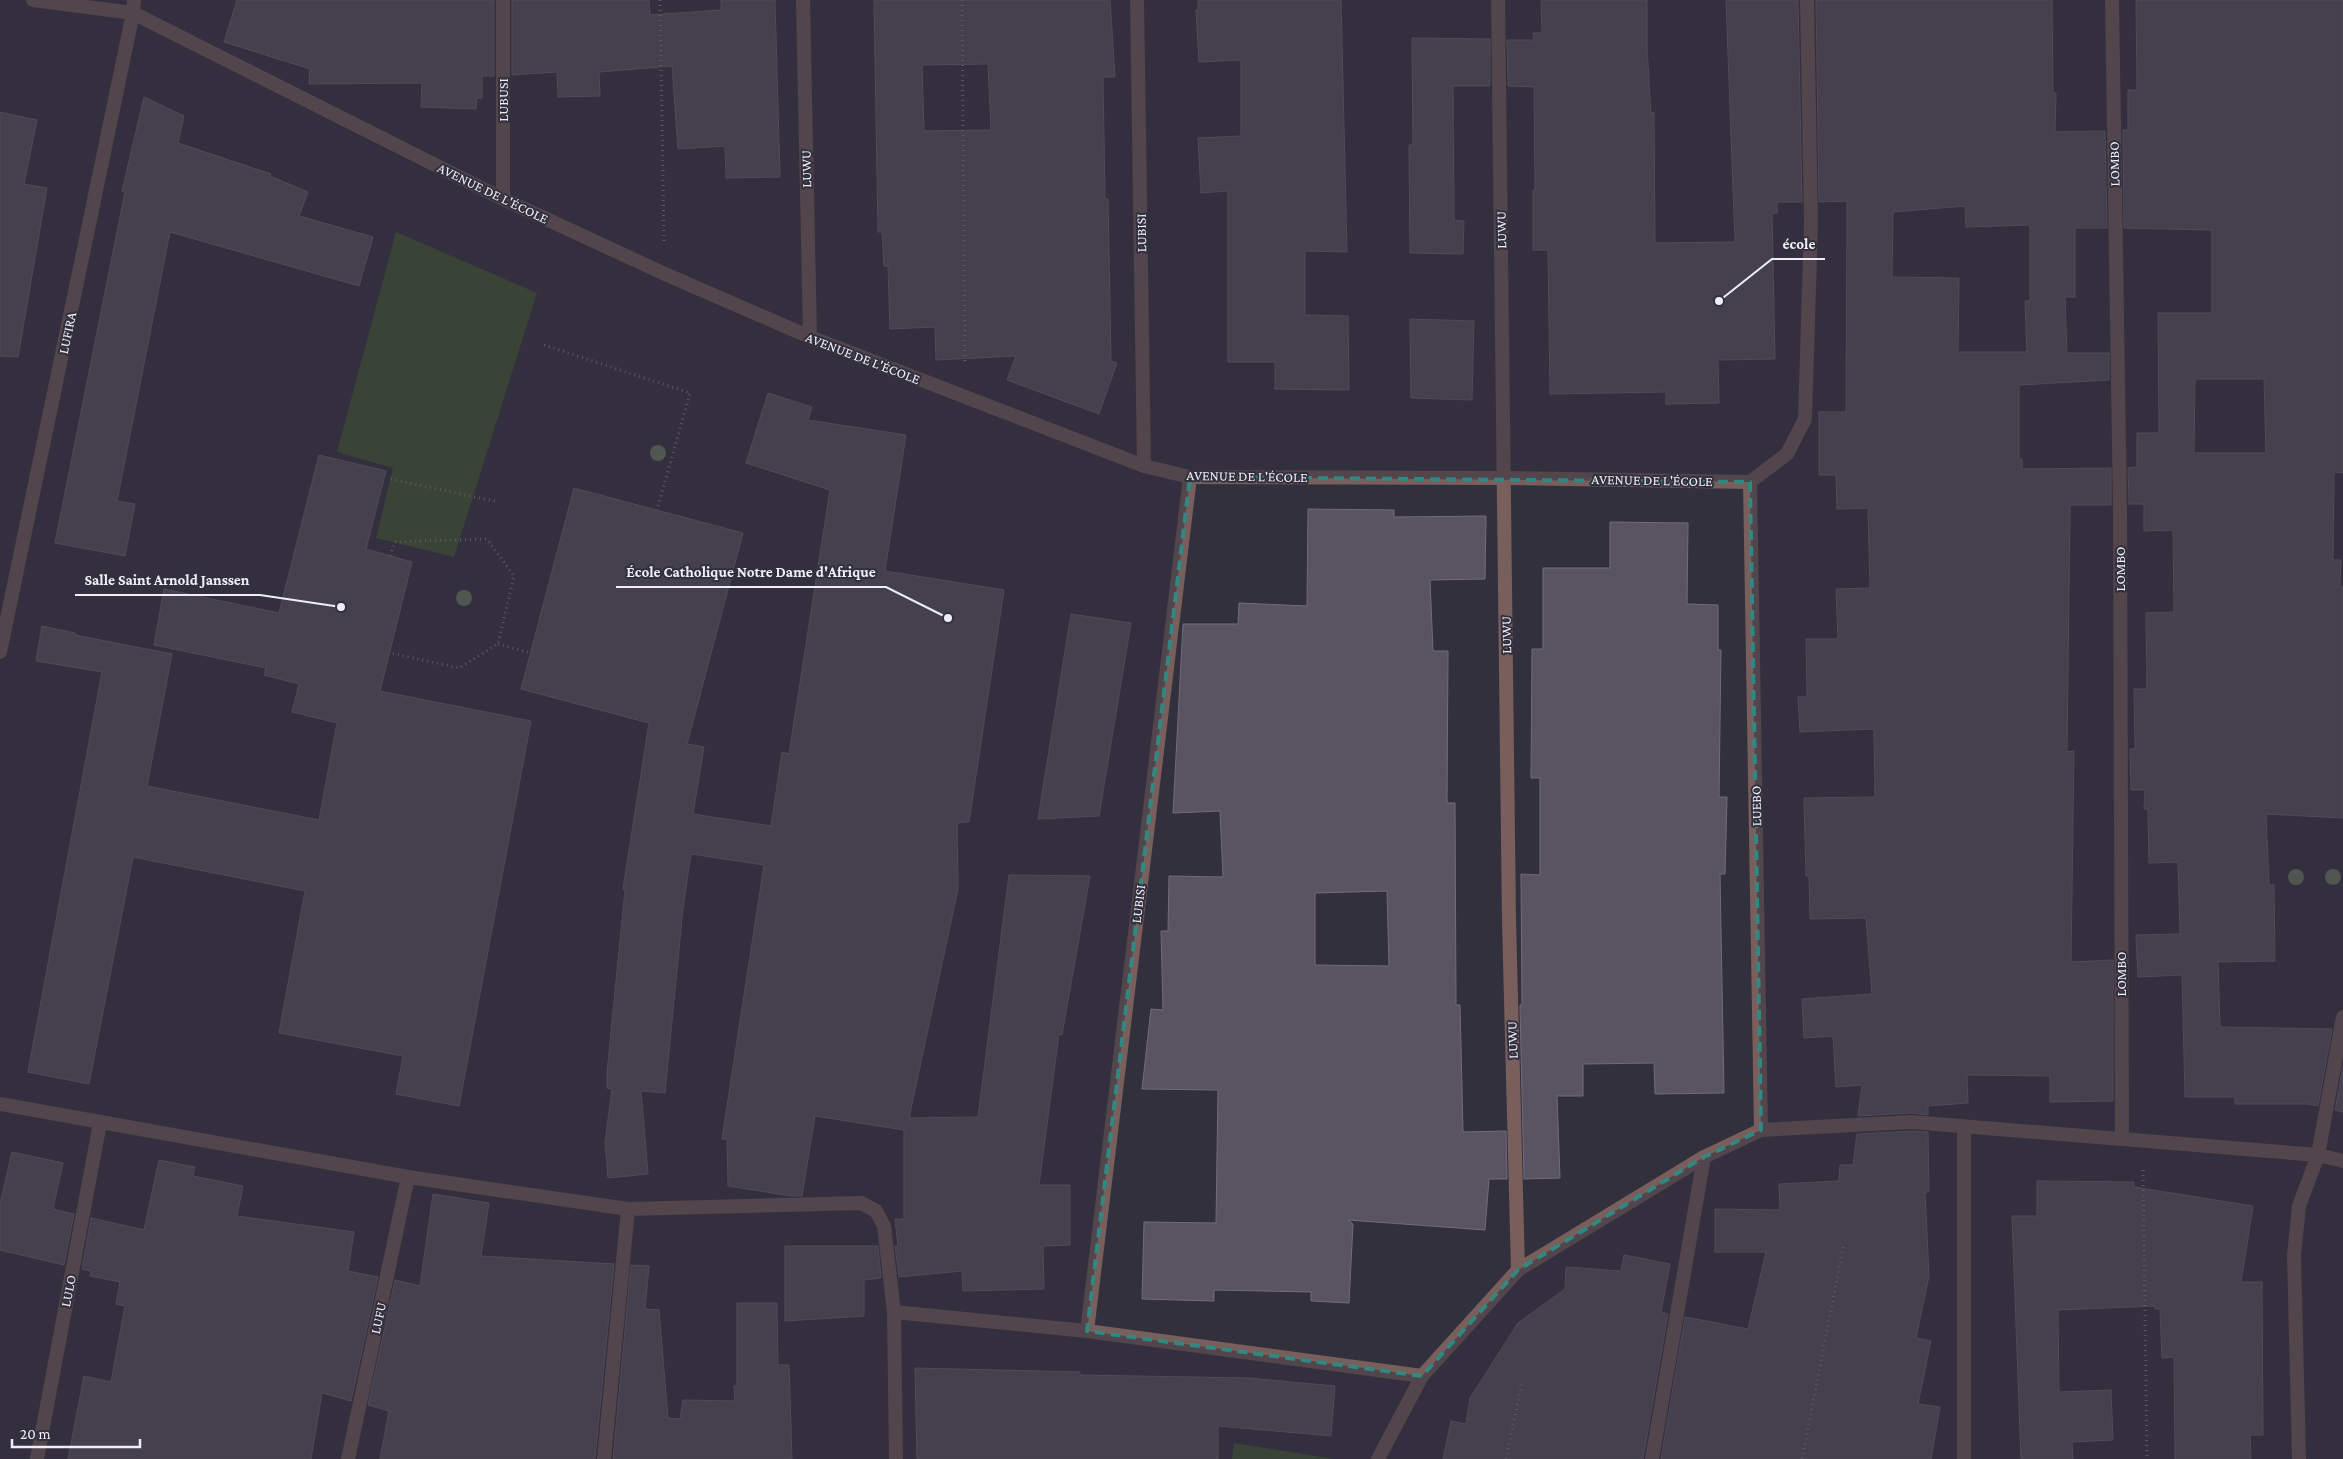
<svg xmlns="http://www.w3.org/2000/svg" width="2343" height="1459" font-family="'Crimson Pro',serif">
<rect width="100%" height="100%" fill="#33303e"/>
<g fill="#425b2e">
<path d="M396,232l141,61 -83,264 -78,-19 17,-70 -56,-16z"/>
<path d="M1234,1443l100,16h-102z"/>
</g>
<g fill="#5a5462" stroke="#726c7a" fill-rule="evenodd">
<path d="M237,0h257v76h-12v22h-5l-1,11 -55,-2 1,-24 -113,1 1,-15 -86,-27z"/>
<path d="M512,0h137l1,15 71,-5v-10h54l5,177 -54,1 -1,-32 -47,3 -6,-83 -73,6 1,24 -42,1 -1,-25 -45,3z"/>
<path d="M874,0h236l5,77h-12l2,122h3l3,162 6,2 -18,51 -92,-34 9,-24 -80,4 -1,-33 -45,2 -2,-63h-4l-2,-34h-4zM988,64l3,66 -67,1 -2,-66z"/>
<path d="M1198,0h143l6,252 -42,-1v64l43,1 1,74 -74,-1v-27h-47v-171l-27,2 -3,-55 43,-2v-76l-42,2 -3,-52h2z"/>
<path d="M1541,0h106v48l4,65 3,-1 1,131 80,-1 -9,-242h72l4,202h-25v11h-5l3,146 -57,1 1,43 -53,1v-12l-116,2 -2,-144h-15v-60h2l-1,-103 -26,-1 -1,-46h27l-1,-7h9z"/>
<path d="M1816,0h236l1,93h3l-1,39 50,-1 2,97h-32v69h-10l2,56h42v27l-90,5v74h3v10l89,-1v37h-41l-3,247 7,-1 -3,211 42,-2v141l-63,1v-26l-83,-1 1,28 -40,3v9l-17,-2 -53,3 4,-31 -26,2 -3,-51 -29,2 -2,-39 70,-5 -6,-76 -56,1 -1,-43h-3l-2,-78 71,-1 -1,-68 -74,3 -2,-35h9l-1,-58h32l-2,-50 34,-1 -2,-80 -31,1 -1,-34h-17v-63h27l1,-211 -28,1zM1965,206l1,21 64,-2v76h-5l2,51h-69l1,-74 -67,-1 1,-65z"/>
<path d="M2136,0h207v473l-9,-1 -1,88h8l-1,27h3v231l-77,-4 3,71h5l1,76 -57,1 2,65 112,2 -14,77 -9,-2h-74v-7h-50l-3,-122 -44,2 -2,-42 44,-1 -2,-72 -29,1 -1,-54h-4l1,-19h-14l-1,-41h5l-1,-60h13l-1,-76 28,-1 -1,-82 -29,1v-27h-15l-1,-36 9,-1v-34h22l-1,-120h54v-83l-88,-2 -1,-98h5v-40h9zM2195,379h69l2,74h-72z"/>
<path d="M1412,38l78,1v47h-37l1,134 10,1 -1,33 -53,-1 -1,-108h4z"/>
<path d="M144,97l40,19 -6,27 93,31 -1,2 38,16 -9,24 74,21 -14,49 -189,-54 -53,269 18,3 -10,52 -70,-13 70,-351 -3,-1z"/>
<path d="M0,112l37,8 -13,64 23,4 -29,169 -18,-1z"/>
<path d="M1410,319l64,2 -2,79 -61,-2z"/>
<path d="M768,393l44,14 -4,13 98,15 -21,136 119,19 -35,232 -12,1 1,66 -49,229 69,-1 31,-242 81,1 -28,159 -3,-1 -20,151h31v60l-27,1 1,43 -81,2 -1,-20 -63,6 -4,-31h3l-3,-27h9v-89l-89,-14 -13,80h-11l-63,-10 -1,-47h-5l42,-274 -73,-11 -8,54 -18,185 -24,-2 7,83 -40,4 -3,-35 7,-54 -5,-1v-15l18,-183 -2,-1 26,-166 -128,-34 53,-201 169,45 -56,211 17,3 -11,67 78,12 11,-74 7,2 41,-264 -84,-27z"/>
<path d="M319,455l67,16 -20,78 46,13 -32,129 151,30 -72,385 -63,-12 7,-38 -124,-23 26,-142 -172,-34 -44,227 -61,-12 74,-400 -66,-11 6,-35 33,7v2l97,19 -25,132 172,34 18,-97 -45,-11 7,-28 -35,-9 2,-7 -112,-23 10,-56 115,24z"/>
<path d="M1308,509l86,1v7l92,-1 -1,63 -55,1 3,71h15l-1,152h8l1,202h4l3,127 43,-1 1,48h-18l-4,51 -137,-10 5,4 -4,79 -38,-2v-9l-97,-2v11l-72,-2 2,-77 72,1 2,-133 -76,-1 9,-80 12,1 -2,-79h7l1,-55 54,1 -3,-66 -47,2 10,-189h55l1,-21 68,3zM1387,891l2,75 -74,-1v-72z"/>
<path d="M1610,522l78,1 -1,81 31,1v45h3l-2,147h8l-2,77h-5l4,219 -69,1 -1,-31 -71,1v32h-26l3,82 -36,1 -4,-170v-4h2l-1,-131 19,1v-97h-9l1,-129h11v-81h67z"/>
<path d="M1071,614l60,9 -32,193 -61,3z"/>
<path d="M2343,1066v46l-8,-2z"/>
<path d="M1911,1131l17,1 1,60h-4l4,84 -13,62 15,3 -13,63 22,3 -9,52h-270l24,-142 63,12 18,-77h-51v-43l65,1 -1,-26 60,-3 1,-16h13l4,-31z"/>
<path d="M12,1152l51,11 -10,46 21,5 -10,51 -64,-15v-46z"/>
<path d="M159,1160l36,7 -2,9 50,10 -6,30 117,16 -6,39 30,6 -27,124 -29,-8 -11,66h-243l16,-83 27,6 14,-76 -9,-2 4,-22 -30,-6 1,-5 -9,-2 9,-51 53,12z"/>
<path d="M2037,1181l97,1v5l119,19 -12,76h21l1,153h-13l1,24h-76l-1,-102 -12,1 -2,-49h-5v-3l-97,4 1,82 52,-2 2,50 -41,2 1,17h-52l-9,-243h25z"/>
<path d="M433,1194l56,9 -8,53 133,8 -19,195h-215l9,-48 -21,-6 27,-125 25,6z"/>
<path d="M785,1246h93l3,32 -17,2v36l-79,5z"/>
<path d="M1624,1255l46,9 -9,48 7,2 -25,145h-200l8,-38 15,3 4,-26 48,-75 47,-34 1,-22 55,4z"/>
<path d="M631,1265l18,1 -4,43 14,1 9,108 12,1 3,-19 52,1 -1,-15h3v-83h40l1,62h11l3,94h-179z"/>
<path d="M915,1368l165,4v3l169,3 86,8 -4,50 -113,-10v33h-301z"/>
</g>
<g fill="none" stroke-linecap="round" stroke-linejoin="round">
<g stroke="#8a8893" stroke-width="3" stroke-dasharray="1 4" stroke-linecap="butt">
<path d="M660,0l4,241"/>
<path d="M962,0l3,364"/>
<path d="M544,345l146,48 -33,117"/>
<path d="M391,479l107,23"/>
<path d="M390,556l5,-14 92,-3 27,37 -16,68 -39,24 -69,-15"/>
<path d="M498,644l33,9"/>
<path d="M2143,1170l4,289"/>
<path d="M1506,1459l16,-77"/>
<path d="M1802,1459l42,-216"/>
</g>
<g stroke="#795f5c" stroke-width="14">
<path d="M33,0l100,13 370,186 162,75 145,63 334,129 46,11 315,1 245,4"/>
<path d="M503,0v199"/>
<path d="M803,0l7,337"/>
<path d="M1137,0l7,466"/>
<path d="M1498,0l11,921 9,349"/>
<path d="M2112,0l8,509 2,629"/>
<path d="M1750,482l11,648"/>
<path d="M1750,482l37,-28 18,-35 6,-196 -4,-223"/>
<path d="M0,652l133,-639 1,-13"/>
<path d="M0,1104l408,73 220,32 233,-6 15,8 8,15 10,86 2,147"/>
<path d="M1964,1127v332"/>
<path d="M894,1312l193,19 335,45"/>
<path d="M1087,1331l103,-854"/>
<path d="M37,1459l63,-336"/>
<path d="M348,1459l60,-282"/>
<path d="M604,1459l24,-250"/>
<path d="M1378,1459l44,-83 96,-106 186,-113 57,-27 150,-8 407,33 25,6"/>
<path d="M1652,1459l52,-302"/>
<path d="M2299,1459l-5,-204 5,-49 19,-51 25,-138"/>
</g>
</g>
<g fill="#728766">
<circle cx="658" cy="453" r="8"/>
<circle cx="464" cy="598" r="8"/>
<circle cx="2296" cy="877" r="8"/>
<circle cx="2333" cy="877" r="8"/>
</g>
<path d="M0 0H2343V1459H0ZM1190,477l560,5 11,648 -57,27 -186,113 -96,106 -335,-45z" fill="#33303e" fill-opacity=".55" fill-rule="evenodd"/>
<path fill="none" stroke="#318882" stroke-width="4" stroke-dasharray="10 6" stroke-linejoin="round" d="M1190,477l560,5 11,648 -57,27 -186,113 -96,106 -335,-45z"/>
<g text-anchor="middle" stroke-width="4" stroke-linejoin="round" paint-order="stroke">
<g font-size="14" fill="#efeef6" stroke="#33303e">
<text transform="translate(503 100) rotate(-90)" y="5">LUBUSI</text>
<text transform="translate(2114 164) rotate(-91)" y="5">LOMBO</text>
<text transform="translate(806 169) rotate(-91)" y="5">LUWU</text>
<text transform="translate(493 193) rotate(26)" y="5">AVENUE DE L'ÉCOLE</text>
<text transform="translate(1501 230) rotate(-91)" y="5">LUWU</text>
<text transform="translate(1141 233) rotate(-91)" y="5">LUBISI</text>
<text transform="translate(67 333) rotate(-78)" y="5">LUFIRA</text>
<text transform="translate(863 358) rotate(21)" y="5">AVENUE DE L'ÉCOLE</text>
<text transform="translate(1247 476) rotate(1)" y="5">AVENUE DE L'ÉCOLE</text>
<text transform="translate(1652 480) rotate(1)" y="5">AVENUE DE L'ÉCOLE</text>
<text transform="translate(2120 569) rotate(-90)" y="5">LOMBO</text>
<text transform="translate(1506 635) rotate(-91)" y="5">LUWU</text>
<text transform="translate(1756 806) rotate(-91)" y="5">LUEBO</text>
<text transform="translate(1138 904) rotate(-83)" y="5">LUBISI</text>
<text transform="translate(2121 974) rotate(-90)" y="5">LOMBO</text>
<text transform="translate(1512 1040) rotate(-92)" y="5">LUWU</text>
<text transform="translate(68 1291) rotate(-79)" y="5">LULO</text>
<text transform="translate(378 1318) rotate(-78)" y="5">LUFU</text>
</g>
</g>
<path fill="none" stroke="#efeef6" stroke-width="2" d="M1719 301L1772 259H1825M948 618L886 587H616M341 607L260 595H75"/>
<g fill="#efeef6" stroke="#33303e" stroke-width="2">
<circle cx="1719" cy="301" r="5"/>
<circle cx="948" cy="618" r="5"/>
<circle cx="341" cy="607" r="5"/>
</g>
<g font-size="15" text-anchor="middle" font-weight="bold" fill="#efeef6" stroke="#33303e" stroke-width="4" stroke-linejoin="round" paint-order="stroke">
<text x="1799" y="249">école</text>
<text x="751" y="577">École Catholique Notre Dame d'Afrique</text>
<text x="167" y="585">Salle Saint Arnold Janssen</text>
</g>
<path d="M12 1439v8h128v-8" fill="none" stroke="#efeef6" stroke-width="2.5"/>
<text x="20" y="1439" font-size="15" fill="#efeef6" stroke="#33303e" stroke-width="4" paint-order="stroke">20 m</text>
</svg>
